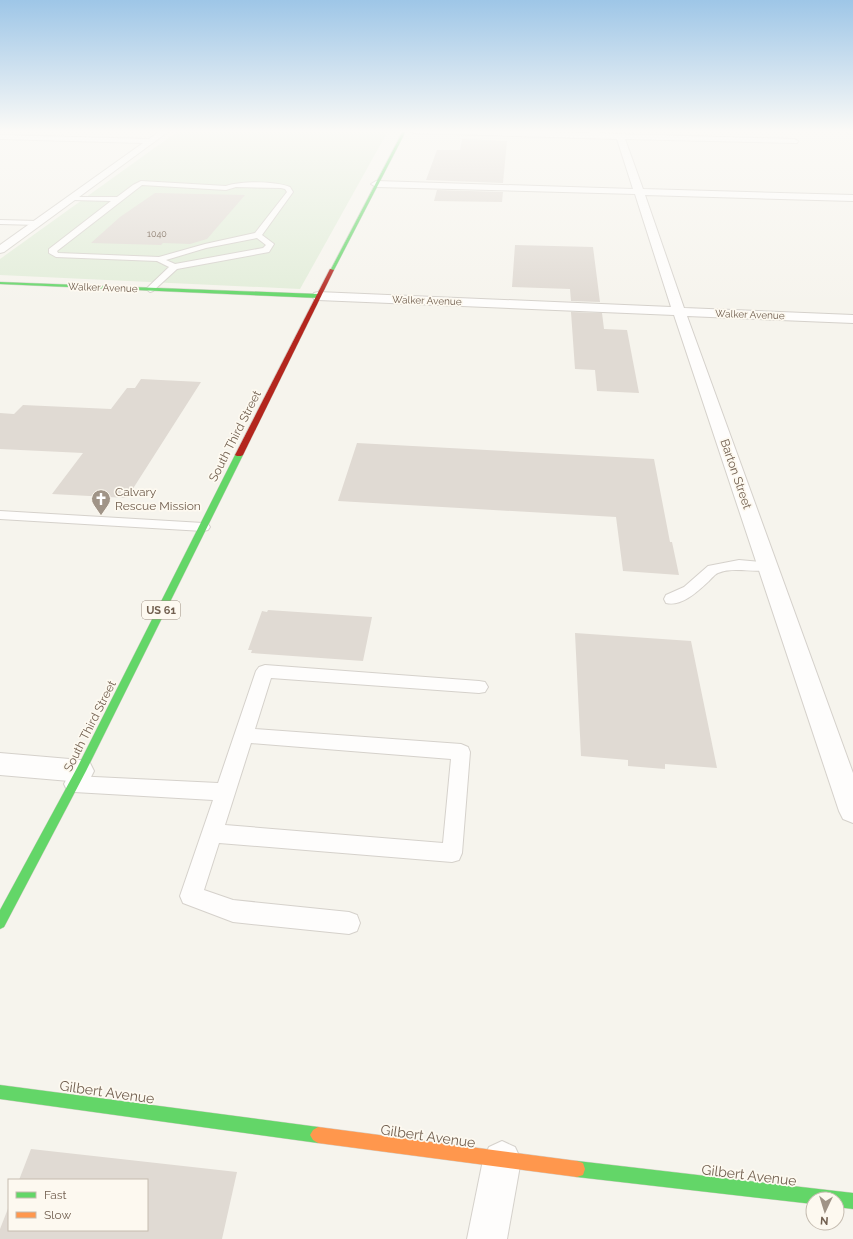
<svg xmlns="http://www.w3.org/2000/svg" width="853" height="1239" font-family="Raleway,sans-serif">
<rect width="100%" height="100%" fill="#f6f4ed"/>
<path fill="#e2edd9" d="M178,131h210l-88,158 -300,-14v-16z"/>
<g fill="#e0dad3">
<path d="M462,139l45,2 -4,42 -77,-3 11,-30h23z"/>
<path d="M437,190l66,2 -1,10 -68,-1z"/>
<path d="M155,193l90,2 -38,44 -17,5 -27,-1 -2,2 -70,-2 29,-26z"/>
<path d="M515,245l78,2 7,55 -29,-1 -1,-12 -58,-2z"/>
<path d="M571,312l31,1 2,16 23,1 12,63 -42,-2 -2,-21 -20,-1z"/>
<path d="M141,379l60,3 -74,116 -75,-4 31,-41 -83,-4v-36l14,1 9,-9 88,4 16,-21h8z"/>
<path d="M357,443l297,16 16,83h2l7,33 -56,-4 -7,-54 -278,-16z"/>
<path d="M268,610l104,7 -9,44 -112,-8 1,-3h-4l14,-39 5,1z"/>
<path d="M575,633l116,8 26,127 -52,-4v5l-37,-3v-6l-47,-4z"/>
<path d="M31,1149l206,23 -15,67h-222v-10l9,-23v24h138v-50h-128z"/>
</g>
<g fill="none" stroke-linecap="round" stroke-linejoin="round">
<defs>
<g id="lane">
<path d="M593,131h11l-19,6 -3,-2z"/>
<path d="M141,181l85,5c16,-5 48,-5 64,1l3,5 -31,43 12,9 -5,8 -92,17 -24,22 -3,1 -4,-3 23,-22 -12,-6 -101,-4 -7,-4v-4l62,-48 -38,-1 -3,-2 1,-1h46l16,-12zM142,185l84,5 10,-3 45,1 4,1 2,3 -32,41 -50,11 -46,13 -101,-4 -1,-2zM257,238l9,7 -3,3 -88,16 -9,-4 40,-12z"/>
<path d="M0,220l38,1 4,2 -4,2 -38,-1z"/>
<path d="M0,511l203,12 5,1 2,3 -2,3 -5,1 -203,-12z"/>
<path d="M739,560l34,3 2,3 -2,3c-17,5 -39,-3 -55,4 -3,1 -7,6 -9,8 -11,10 -27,26 -43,22l-2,-4 2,-4 18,-8 24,-21z"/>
<path d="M265,665l214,16 6,1 3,5 -3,5 -6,1 -208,-15 -16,51 206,15 7,3 2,5 -8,101 -3,7 -7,2 -233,-19 -15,47 29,10 116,12 8,3 3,8 -3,8 -8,3 -116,-12 -50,-19 -3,-7 33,-96 -139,-8 -7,-2 -3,-6 3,-6 7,-2 144,7 38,-112 3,-4zM251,743l200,16 -8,84 -218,-18z"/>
</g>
<g id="street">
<path d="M160,131h9l-165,121 -4,1v-8l143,-102 -143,-4v-4l149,4z"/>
<path d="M410,131h105l279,8 4,2 -1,2 -172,-4 18,50 210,6v6l-208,-6 39,113 169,7v8l-166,-7 166,457v50l-10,-4 -4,-8 -165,-496 -356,-15 -4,-1 -2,-3 2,-3 4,-1 353,15 -36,-113 -259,-7 -5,-3 5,-3 257,8 -16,-50 -203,-6z"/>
<path d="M0,753l81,7 9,3 4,8 -4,8 -9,3 -81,-7z"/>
<path d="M502,1141l13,6 6,13 -14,79h-40l16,-79 6,-13z"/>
</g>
<g id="fast">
<path d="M403,131h3l-72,139 -4,1z"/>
<path d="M0,282l318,12 3,2 -3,2 -318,-14z"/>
<path d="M239,453l4,2 -157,316 -82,156 -4,2v-19l77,-142 158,-313z"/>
<path d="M0,1085l318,42 5,3 3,5 -3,5 -5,3 -318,-44z"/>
<path d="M577,1161l276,32v16l-16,-2v-8h-24v5l-236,-27 -6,-2 -2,-6 2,-6z"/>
</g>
<path id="slow" d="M318,1127l259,34 6,2 2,6 -2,6 -6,2 -259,-34 -5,-3 -3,-5 3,-5z"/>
<path id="jam" d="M330,269l4,1 -91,185 -2,1h-4l-2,-1z"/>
</defs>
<use href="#lane" stroke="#d5d1cb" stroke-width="2"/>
<use href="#street" stroke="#d5d1cb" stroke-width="2"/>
<use href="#fast" stroke="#d4d0c8" stroke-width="1"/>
<use href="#slow" stroke="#d4d0c8" stroke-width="1"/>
<use href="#jam" stroke="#d4d0c8" stroke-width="1"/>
<use href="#lane" fill="#fefdfc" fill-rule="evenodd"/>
<use href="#street" fill="#fefdfc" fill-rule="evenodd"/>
<use href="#fast" fill="#63d668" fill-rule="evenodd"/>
<use href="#slow" fill="#ff974d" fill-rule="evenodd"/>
<use href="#jam" fill="#b3261e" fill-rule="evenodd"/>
<path stroke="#e5e3e4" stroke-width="1" stroke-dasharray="2.5 1.5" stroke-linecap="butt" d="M842,131l11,5"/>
</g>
<linearGradient id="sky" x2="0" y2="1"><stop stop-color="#9ec6e7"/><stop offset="0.43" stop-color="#fbfaf7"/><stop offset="1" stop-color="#fbfaf7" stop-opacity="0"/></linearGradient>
<rect width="853" height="305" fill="url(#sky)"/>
<defs>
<symbol id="church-pin" viewBox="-11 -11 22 30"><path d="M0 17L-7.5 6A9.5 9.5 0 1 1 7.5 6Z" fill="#a09487" stroke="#fdf9f0"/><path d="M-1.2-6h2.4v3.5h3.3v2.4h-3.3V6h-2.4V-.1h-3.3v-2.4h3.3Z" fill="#fff"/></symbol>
</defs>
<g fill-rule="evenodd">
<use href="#church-pin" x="90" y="488" width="22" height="30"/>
</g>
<g text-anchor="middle" stroke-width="3.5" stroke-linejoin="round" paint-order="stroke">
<g font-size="9" fill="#908174">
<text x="157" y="237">1040</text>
</g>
<g font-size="10" fill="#726050" stroke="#fdf9f0">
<text transform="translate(103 287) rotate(2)" y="4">Walker Avenue</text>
<text transform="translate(427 300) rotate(2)" y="4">Walker Avenue</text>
<text transform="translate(750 314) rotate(2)" y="4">Walker Avenue</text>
</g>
<rect fill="#fdf9f0" stroke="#9c8e80" stroke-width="1" x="142" y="601" width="38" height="18" rx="3"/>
<g font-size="11" font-weight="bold" fill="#726050">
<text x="161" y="614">US 61</text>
</g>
<g font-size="12" fill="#726050" stroke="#fdf9f0">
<text transform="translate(235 436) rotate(-63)" y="4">South Third Street</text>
<text transform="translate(736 474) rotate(71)" y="4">Barton Street</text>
<text transform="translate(90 726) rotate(-63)" y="4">South Third Street</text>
</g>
<g font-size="12" fill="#726050" stroke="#fdf9f0" text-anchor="start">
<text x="115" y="496">Calvary<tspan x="115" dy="14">Rescue Mission</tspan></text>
</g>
<g font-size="14" fill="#726050" stroke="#fdf9f0">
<text transform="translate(107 1092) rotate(8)" y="5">Gilbert Avenue</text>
<text transform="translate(428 1136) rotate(8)" y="5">Gilbert Avenue</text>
<text transform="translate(749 1175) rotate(7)" y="5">Gilbert Avenue</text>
</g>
</g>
<rect x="8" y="1179" width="140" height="52" fill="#fdf9f0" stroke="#c5bcb0"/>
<rect x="16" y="1192" width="20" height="6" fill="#63d668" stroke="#c5bcb0"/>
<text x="44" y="1199" font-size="12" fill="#726050">Fast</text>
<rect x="16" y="1212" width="20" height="6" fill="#ff974d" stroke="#c5bcb0"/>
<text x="44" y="1219" font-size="12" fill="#726050">Slow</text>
<g transform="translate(825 1211) rotate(184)"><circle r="19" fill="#fdf9f0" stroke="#c5bcb0"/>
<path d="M0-3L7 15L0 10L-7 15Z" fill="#a09487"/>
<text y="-6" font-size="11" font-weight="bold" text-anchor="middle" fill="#726050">N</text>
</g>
</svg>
